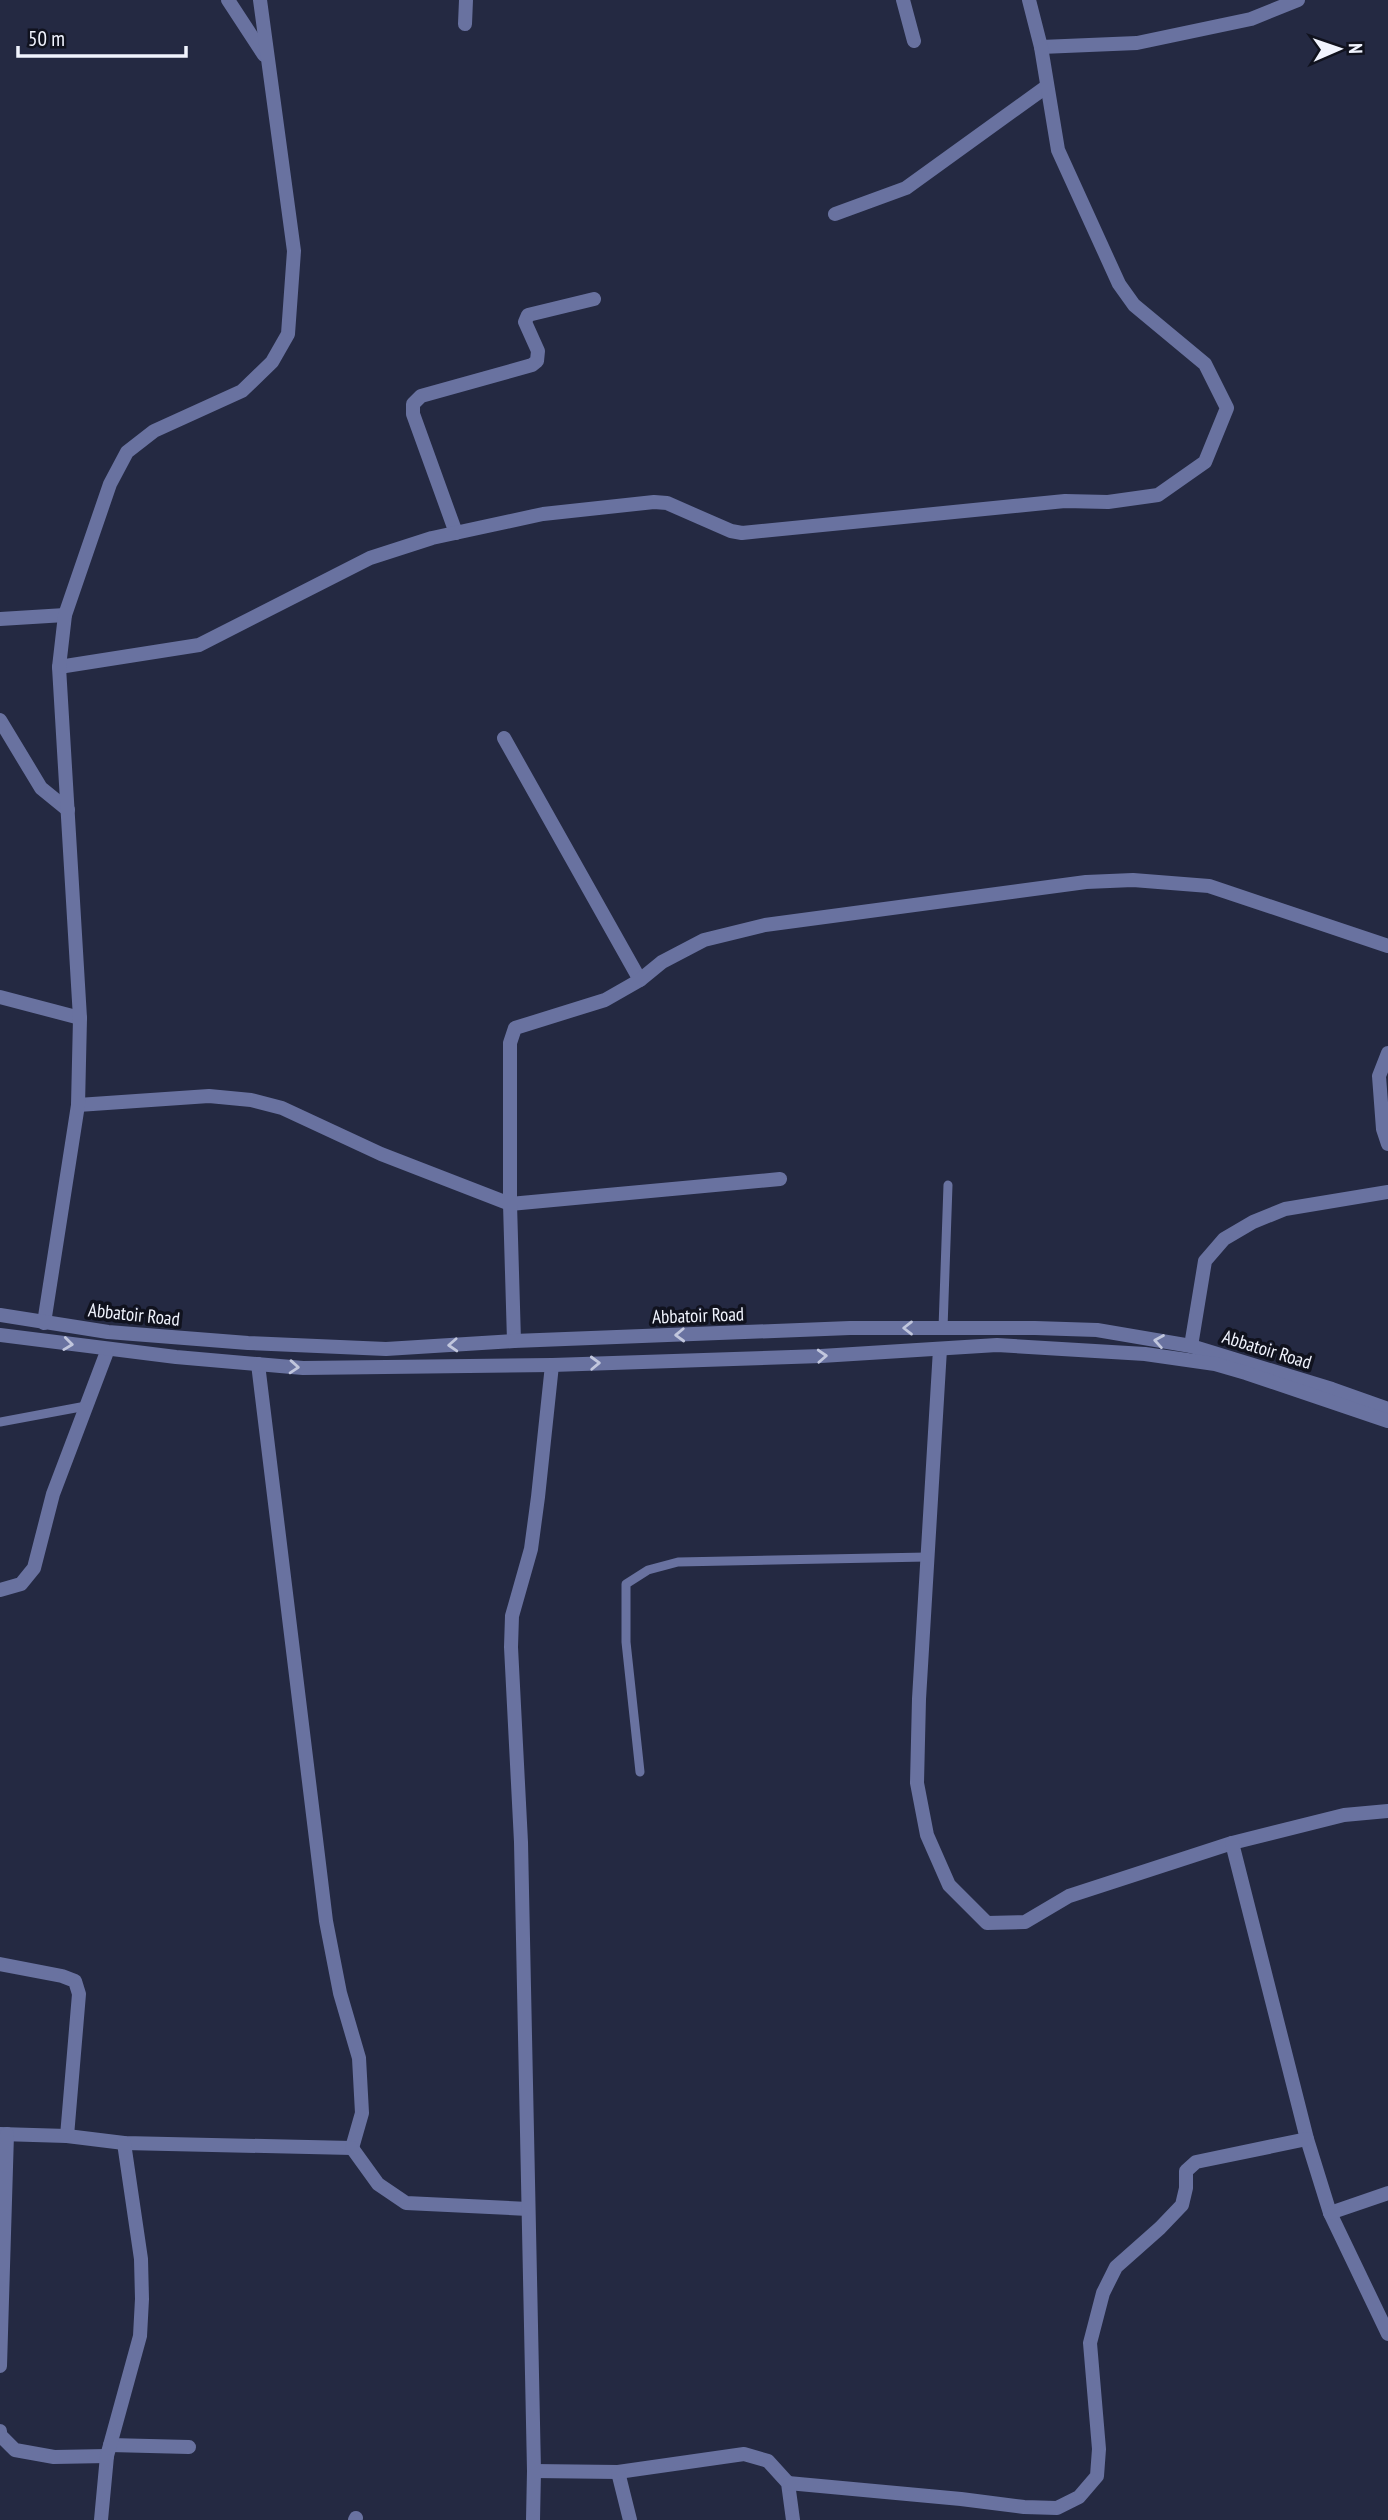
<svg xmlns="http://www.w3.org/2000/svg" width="1388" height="2520" font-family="'PT Sans Narrow',sans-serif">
<rect width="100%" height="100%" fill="#242942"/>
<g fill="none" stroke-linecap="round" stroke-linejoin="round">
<g stroke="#6972a0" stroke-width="9">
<path d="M943,1328l5,-143"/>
<path d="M0,1422l86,-16"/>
<path d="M640,1772l-14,-130v-58l22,-14 30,-8 249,-5"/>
</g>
<g stroke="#6972a0" stroke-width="14">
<path d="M228,0l36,55"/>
<path d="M903,0l11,41"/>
<path d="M465,24l1,-24"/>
<path d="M1041,47l96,-4 114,-24 47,-19"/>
<path d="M835,214l71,-26 140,-101"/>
<path d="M456,533l-43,-119v-10l8,-8 111,-31 5,-4 1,-10 -13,-29 3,-7 66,-16"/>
<path d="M0,619l65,-4"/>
<path d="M59,667l140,-22 171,-87 62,-20 111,-24 111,-12 13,1 64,28 11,2 323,-32 43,1 50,-7 47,-33 22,-54 -22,-44 -71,-59 -15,-21 -61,-134 -17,-103 -12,-47"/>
<path d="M0,720l41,68 27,22"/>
<path d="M504,738l136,242"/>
<path d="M0,997l80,21"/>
<path d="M1388,1053l-9,23 4,53 5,15"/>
<path d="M78,1105l131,-9 42,4 31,8 99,46 129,50 270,-25"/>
<path d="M44,1323l34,-218 2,-87 -21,-351 6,-52 45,-131 17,-32 27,-21 88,-40 30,-29 16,-28 6,-83 -34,-251"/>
<path d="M514,1341l-4,-137v-161l5,-15 90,-28 35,-20 22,-18 42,-22 61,-15 321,-43 47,-2 76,6 179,60"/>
<path d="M1191,1346l14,-85 19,-22 29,-17 32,-13 103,-17"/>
<path d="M940,1349l-21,350 -2,84 10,52 22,50 38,38 38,-1 44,-26 163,-53 112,-28 44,-4"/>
<path d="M258,1364l68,557 14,72 19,65 3,55 -10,35"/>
<path d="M0,1590l21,-6 13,-16 19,-74 55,-145"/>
<path d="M1232,1843l75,296 23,74 58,121"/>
<path d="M0,1964l62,12 13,5 4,13 -12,142"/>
<path d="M0,2134l67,2 57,7 228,5"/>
<path d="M352,2148l26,36 28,19 122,6"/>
<path d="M1330,2213l58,-20"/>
<path d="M0,2366l7,-232"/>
<path d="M0,2431v4l15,15 39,7 53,-1"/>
<path d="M110,2445l79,2"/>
<path d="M534,2471l84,1 126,-18 24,7 20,22 5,37"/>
<path d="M618,2472l12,48"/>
<path d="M788,2483l173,16 63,8 33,1 22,-11 18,-21 2,-27 -9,-106 13,-50 13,-26 44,-39 22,-23 4,-17v-17l10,-9 111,-23"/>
<path d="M101,2520l6,-64 33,-120 2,-37 -1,-40 -17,-116"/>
<path d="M355,2520l1,-2"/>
<path d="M533,2520l1,-49 -13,-629 -10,-195 1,-31 19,-67 7,-52 14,-132"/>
</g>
<g stroke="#6972a0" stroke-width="14">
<path d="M0,1315l108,17 140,11 138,6 128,-8 336,-13h185l62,2 94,16 141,43 56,20"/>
<path d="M0,1335l176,22 127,11 249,-3 269,-9 176,-11 148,9 70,10 31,9 142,48"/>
</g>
</g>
<defs><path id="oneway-chevron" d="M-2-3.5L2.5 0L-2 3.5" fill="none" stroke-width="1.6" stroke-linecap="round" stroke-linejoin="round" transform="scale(1.75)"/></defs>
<g stroke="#c1c6dd">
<use href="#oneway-chevron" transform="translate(908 1328) rotate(180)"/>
<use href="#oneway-chevron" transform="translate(680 1335) rotate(178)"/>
<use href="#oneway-chevron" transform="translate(1159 1341) rotate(-170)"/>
<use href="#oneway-chevron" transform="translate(68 1344) rotate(7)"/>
<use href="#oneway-chevron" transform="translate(453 1345) rotate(177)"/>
<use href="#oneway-chevron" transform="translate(822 1356) rotate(-3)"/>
<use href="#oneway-chevron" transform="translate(595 1363) rotate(-2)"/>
<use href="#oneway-chevron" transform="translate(294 1367) rotate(4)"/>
</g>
<g text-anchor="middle" stroke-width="7" stroke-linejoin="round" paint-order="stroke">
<g font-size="19" fill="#f1f4fe" stroke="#10121e">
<text transform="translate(134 1314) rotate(6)" y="7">Abbatoir Road</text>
<text transform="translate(698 1315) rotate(-2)" y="7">Abbatoir Road</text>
<text transform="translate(1267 1349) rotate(17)" y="7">Abbatoir Road</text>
</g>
</g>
<g transform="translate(1339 49) rotate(88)" stroke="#10121e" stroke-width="5" paint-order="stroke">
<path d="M0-5L12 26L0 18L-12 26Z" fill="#f1f4fe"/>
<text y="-10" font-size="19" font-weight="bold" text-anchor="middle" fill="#f1f4fe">N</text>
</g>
<path d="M18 46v10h168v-10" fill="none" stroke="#f1f4fe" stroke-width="3.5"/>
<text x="28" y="46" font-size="21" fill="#f1f4fe" stroke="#10121e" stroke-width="5" paint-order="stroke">50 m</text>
</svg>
